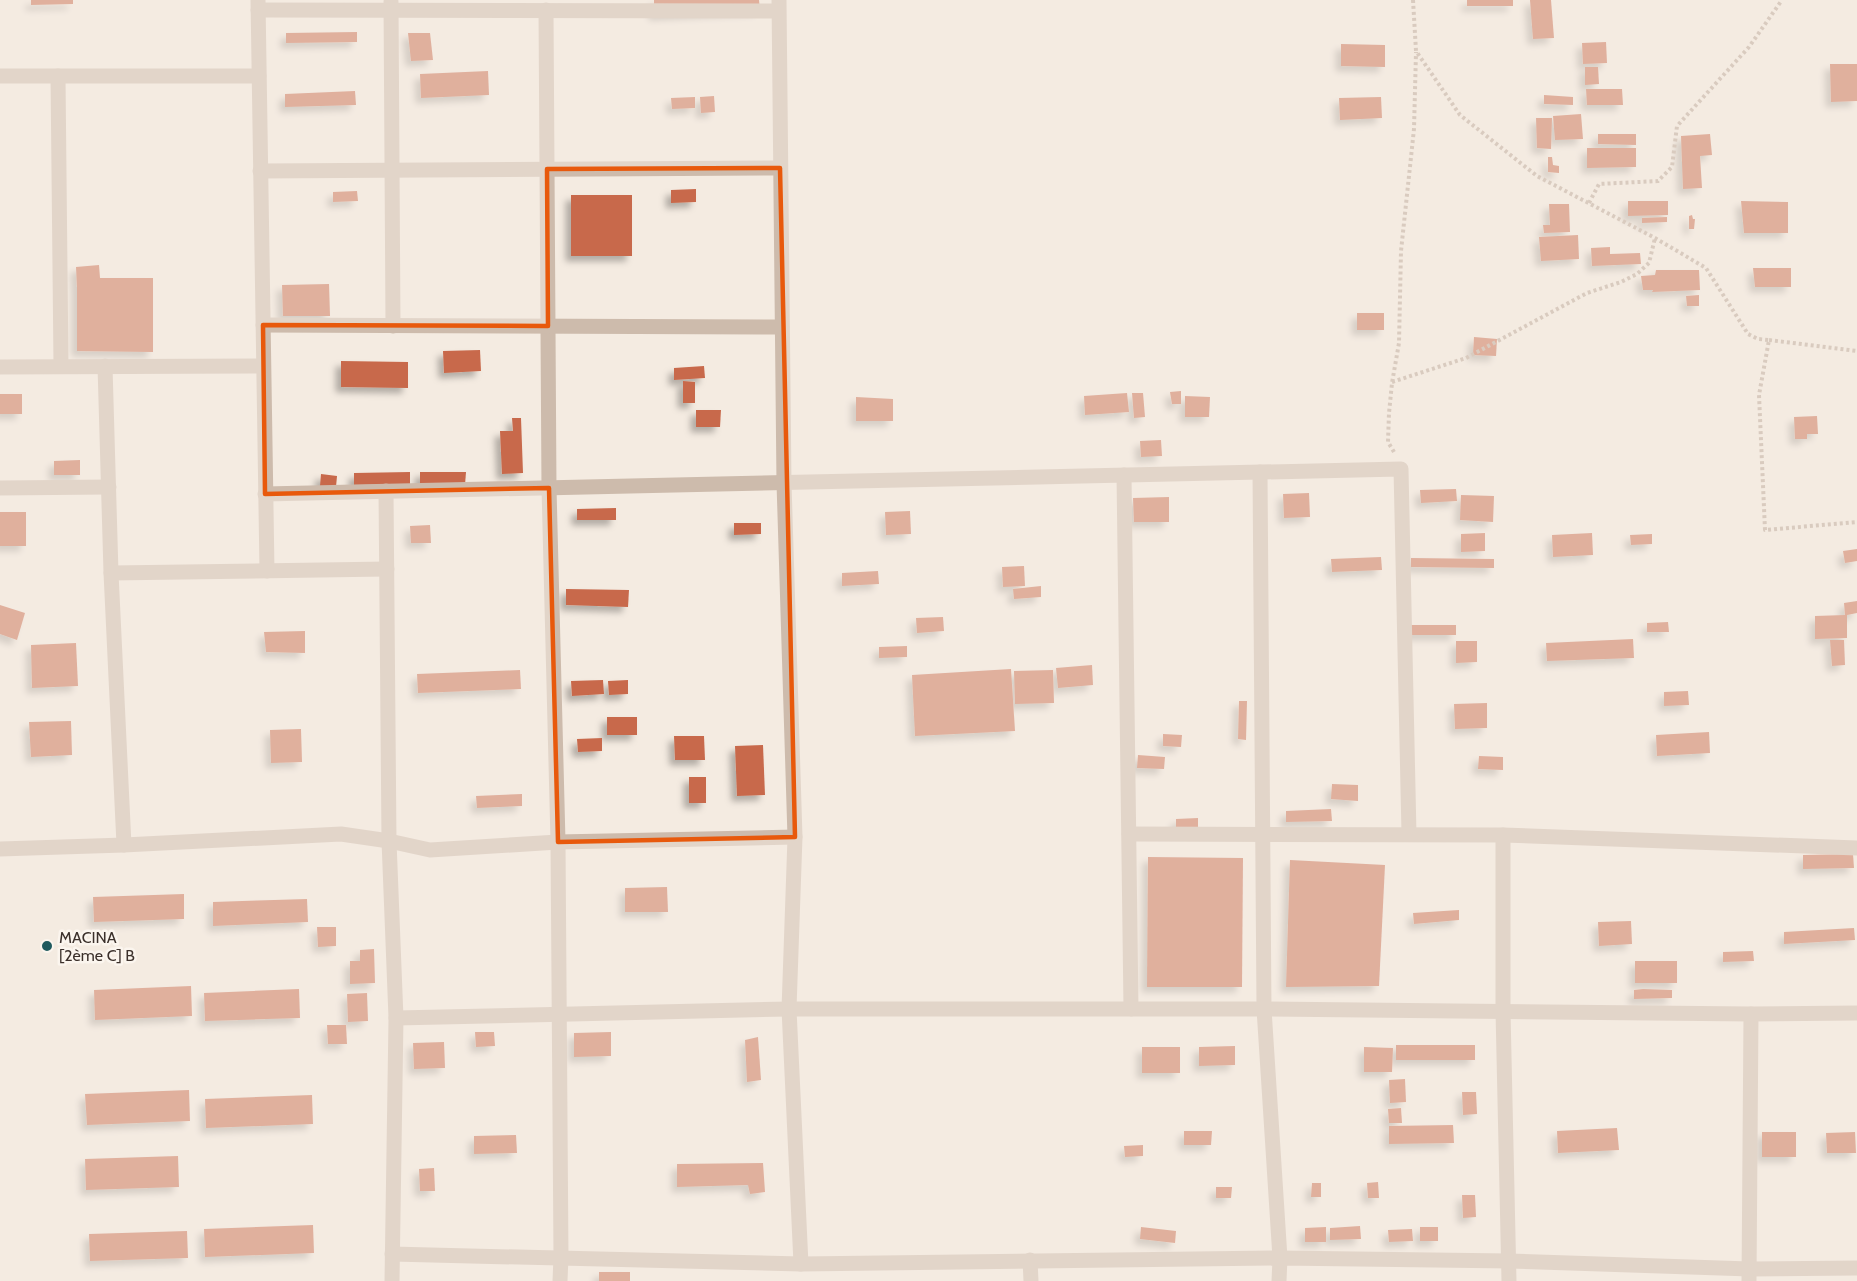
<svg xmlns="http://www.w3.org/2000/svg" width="1857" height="1281" font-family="Cabin,sans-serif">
<defs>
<filter id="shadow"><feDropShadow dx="-5.5" dy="5.5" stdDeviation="3" flood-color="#0004"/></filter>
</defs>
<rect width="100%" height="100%" fill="#f4ebe1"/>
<g fill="#c8694b" filter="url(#shadow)">
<path d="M31,0h42v4l-42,1z"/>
<path d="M654,0h105l1,10 -106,5z"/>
<rect x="1467" y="0" width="46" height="6"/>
<path d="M1530,0h21l3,38 -21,1z"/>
<path d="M357,32v10l-71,1v-10z"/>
<path d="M408,33h22l3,27 -22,1z"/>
<path d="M1606,42l1,21 -24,1 -1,-21z"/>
<path d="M1341,44l44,1v22l-44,-1z"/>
<path d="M1830,64h27v37l-26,1z"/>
<path d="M1585,67h13l1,17 -14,1z"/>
<path d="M488,71l1,24 -68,3 -1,-24z"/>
<path d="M1586,89h36l1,16h-36z"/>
<path d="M355,91l1,14 -71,2v-13z"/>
<path d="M1544,95l29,2v8l-29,-1z"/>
<path d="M714,96l1,16 -14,1 -1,-16z"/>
<path d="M695,97v11l-23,1 -1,-11z"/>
<path d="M1381,97l1,21 -42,2 -1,-22z"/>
<path d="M1581,114l2,25 -28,1 -2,-24z"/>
<path d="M1536,118h16l-1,31 -14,-1z"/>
<path d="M1598,134h38v11l-38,-1z"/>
<path d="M1710,134l2,21 -12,1 2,32 -19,1 -2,-53z"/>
<path d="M1587,148h49v19l-49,1z"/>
<path d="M1548,157h4l1,8 6,1v7l-11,-1z"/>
<path d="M696,189v13l-25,1v-13z"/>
<path d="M357,191l1,10 -25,1v-10z"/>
<rect x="571" y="195" width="61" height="61"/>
<path d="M1628,201h40v14l-40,1z"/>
<path d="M1741,201l47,1v31h-44z"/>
<path d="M1549,204h20l1,28 -26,1 -1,-8h7z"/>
<path d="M1692,215l1,4h2l-1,10h-5v-13z"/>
<path d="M1667,217v5l-25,1v-5z"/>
<path d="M1578,235l1,24 -38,2 -2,-24z"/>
<path d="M1610,247v7l30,-1 1,11 -49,2 -1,-18z"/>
<path d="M99,265l1,13h53v74l-76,-1v-64l-1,-20z"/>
<path d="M1753,268h38v19h-36z"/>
<path d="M1656,270h43l1,20 -48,2 1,-2h-10l-2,-14 14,-1z"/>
<path d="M329,284l1,32h-47l-1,-31z"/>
<path d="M1699,295v11h-12l-1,-10z"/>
<rect x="1357" y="313" width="27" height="17"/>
<path d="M1474,337l23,2 -1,17 -23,-1z"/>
<path d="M480,350l1,21 -37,2 -1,-22z"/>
<path d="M341,361l67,1v26l-67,-1z"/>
<path d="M704,366l1,12 -31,2v-12z"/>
<path d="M683,381l12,1v21h-12z"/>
<path d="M1181,391v13h-9l-2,-12z"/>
<path d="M1127,393l2,19 -44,3 -1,-19z"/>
<path d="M1132,393h11l2,24 -11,1z"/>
<rect x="0" y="394" width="22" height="20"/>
<path d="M1185,396l25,1 -1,20h-24z"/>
<path d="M856,397l37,2v22h-37z"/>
<path d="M696,410h25l-1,17h-24z"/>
<path d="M1817,416l1,18h-11v5h-12l-1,-22z"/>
<path d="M512,418h9l2,55 -21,1 -2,-43h13z"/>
<path d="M1161,440l1,16 -21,1 -1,-16z"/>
<path d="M80,460v15h-26v-14z"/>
<path d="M410,472v12l-56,1v-12z"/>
<path d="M420,472h46l-1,13h-45z"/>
<path d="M321,474l16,2 -1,11 -16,-1z"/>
<path d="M1456,489l1,12 -36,2 -1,-13z"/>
<path d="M1309,493l1,24 -26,1 -1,-24z"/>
<path d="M1461,495l33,1 -1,26 -33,-2z"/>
<path d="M1169,497v25h-35l-1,-24z"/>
<path d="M616,508v12h-39v-11z"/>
<path d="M910,511l1,23 -25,1 -1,-23z"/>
<rect x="0" y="512" width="26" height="34"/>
<path d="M734,523h27v11l-27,1z"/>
<path d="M430,525l1,18h-20l-1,-17z"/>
<path d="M1485,533v18l-24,1v-18z"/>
<path d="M1592,533l1,22 -40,2 -1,-22z"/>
<path d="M1652,534v10l-21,1 -1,-10z"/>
<path d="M1857,549v12l-12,2 -2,-12z"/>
<path d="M1381,557l1,13 -50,2 -1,-13z"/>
<path d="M1411,558l83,1v9l-83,-1z"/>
<path d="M1024,566l1,20 -22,1 -1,-20z"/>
<path d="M878,571l1,13 -37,2v-13z"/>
<path d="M1041,586v11l-27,2 -1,-10z"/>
<path d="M566,589l63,1 -1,17 -62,-2z"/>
<path d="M1857,601v12l-10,2v23l-32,1v-23l30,-1 -1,-12z"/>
<path d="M0,605l25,8 -8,27 -17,-6z"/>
<path d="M943,617l1,14 -27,2 -1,-15z"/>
<path d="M1668,622l1,10h-22v-9z"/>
<rect x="1410" y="625" width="46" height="10"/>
<path d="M305,631v22l-39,-1 -2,-20z"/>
<path d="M1633,639l1,19 -87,3 -1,-18z"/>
<path d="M1830,640h14l1,25 -13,1z"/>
<path d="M1456,641h21v21l-21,1z"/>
<path d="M76,643l2,43 -46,2 -1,-43z"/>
<path d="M907,646v11l-28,1v-11z"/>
<path d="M1092,665l1,20 -35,3 -2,-20z"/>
<path d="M1011,669l4,62 -100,5 -3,-61z"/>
<path d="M520,670l1,19 -103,4 -1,-19z"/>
<path d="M1053,670l1,33 -39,1 -1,-33z"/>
<path d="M603,680l1,14 -32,2 -1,-15z"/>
<path d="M628,680v14l-19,1 -1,-14z"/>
<path d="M1688,691l1,14 -25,1v-14z"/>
<path d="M1239,701h8l-1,39 -8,-1z"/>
<path d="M1487,703v25l-32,1 -1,-25z"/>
<rect x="607" y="717" width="30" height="18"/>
<path d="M71,721l1,34 -41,2 -2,-35z"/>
<path d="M301,729l1,33 -31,1 -1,-33z"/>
<path d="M1709,732l1,21 -53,3 -1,-21z"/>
<path d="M1163,734l19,1 -1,12 -18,-1z"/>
<path d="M674,736h30l1,24h-30z"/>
<path d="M602,738v13l-24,1 -1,-13z"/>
<path d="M763,745l2,50 -28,1 -2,-50z"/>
<path d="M1138,755l27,2 -1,12 -27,-1z"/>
<path d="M1479,756l24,1v13l-25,-1z"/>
<rect x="689" y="777" width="17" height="26"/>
<path d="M1332,784l26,1v16l-27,-2z"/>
<path d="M522,794v12l-45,2 -1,-12z"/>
<path d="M1331,809l1,12 -46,1v-11z"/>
<path d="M1198,818v11h-22v-10z"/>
<path d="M1853,854l1,14 -51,1v-14z"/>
<path d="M1148,857l95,1 -1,129h-95z"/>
<path d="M1290,860l95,5 -6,121 -93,1z"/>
<path d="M667,887l1,25h-43v-24z"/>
<path d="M184,894v25l-90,3 -1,-25z"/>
<path d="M307,899l1,23 -95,4v-24z"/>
<path d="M1459,910v10l-45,4 -1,-11z"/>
<path d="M1631,921l1,23 -33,2 -1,-24z"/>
<path d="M317,927h19v19l-18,1z"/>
<path d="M1854,928l1,12 -71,4v-12z"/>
<path d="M374,949l1,34 -25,1v-23h10v-11z"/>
<path d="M1753,951l1,10 -31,1v-10z"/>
<rect x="1635" y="961" width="42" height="22"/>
<path d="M191,986l1,30 -97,4 -1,-30z"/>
<path d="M299,989l1,29 -95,3 -1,-28z"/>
<path d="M1643,989l29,1v8l-38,1v-9z"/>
<path d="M367,993l1,28 -20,1 -1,-28z"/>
<path d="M327,1025h19l1,19h-19z"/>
<path d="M475,1032h19l1,14 -19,1z"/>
<path d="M611,1032v24l-37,1v-24z"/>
<path d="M758,1037l3,43 -14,2 -2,-42z"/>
<path d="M444,1042l1,26 -31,1 -1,-26z"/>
<rect x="1396" y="1045" width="79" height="15"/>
<path d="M1235,1046v19l-36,1v-19z"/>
<rect x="1142" y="1047" width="38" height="26"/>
<path d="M1364,1047l29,1 -1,24h-28z"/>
<path d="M1405,1079l1,23 -16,1 -1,-23z"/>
<path d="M189,1090l1,31 -103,4 -2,-31z"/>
<path d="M1462,1092h14l1,22 -14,1z"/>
<path d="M312,1095l1,29 -107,4 -1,-29z"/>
<path d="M1401,1108l1,15h-13l-1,-14z"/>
<path d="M1453,1125l1,18 -65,1v-18z"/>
<path d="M1617,1128l2,22 -61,3 -1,-22z"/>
<path d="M1184,1131h28l-1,14h-27z"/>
<rect x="1762" y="1132" width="34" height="25"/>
<path d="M1855,1132l1,21h-29l-1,-20z"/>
<path d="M516,1135l1,18 -43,1v-18z"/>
<path d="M1143,1145v11l-18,1 -1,-11z"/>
<path d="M178,1156l1,31 -93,3 -1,-31z"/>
<path d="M763,1163l2,29 -15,2 -2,-9 -71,2v-23z"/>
<path d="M434,1168l1,23h-15l-1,-22z"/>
<path d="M1378,1182l1,16h-11l-1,-15z"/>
<path d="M1312,1183h9v14h-10z"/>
<path d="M1216,1187h16l-1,11h-15z"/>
<path d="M1462,1195h13l1,22 -13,1z"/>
<path d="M313,1225l1,28 -109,4 -1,-28z"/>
<path d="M1360,1226l1,13 -31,1v-12z"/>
<path d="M1141,1227l35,4 -1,12 -35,-4z"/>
<path d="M1326,1227v15h-21v-14z"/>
<rect x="1420" y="1227" width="18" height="14"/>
<path d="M1412,1229l1,12 -24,1 -1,-12z"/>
<path d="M187,1231l1,27 -98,3 -1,-27z"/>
<rect x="599" y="1272" width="31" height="9"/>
</g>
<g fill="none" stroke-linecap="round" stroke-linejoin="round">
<g stroke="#b9a596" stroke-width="4" stroke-dasharray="3 3" stroke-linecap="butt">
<path d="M1413,0l3,51 44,64 77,61 118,62 51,30 42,66 10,5 11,1 -10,55 6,135 92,-8"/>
<path d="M1589,203l10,-19 59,-3 14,-14 5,-41 72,-79 33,-47"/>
<path d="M1769,340l88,11"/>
<path d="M1392,382l74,-24 121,-65 34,-11 16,-8 12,-11 6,-25"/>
<path d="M1394,452l-6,-10 1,-29 3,-30 7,-40 2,-92 13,-122 2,-77"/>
</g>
<g stroke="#cdbbac" stroke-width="15">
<path d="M258,0l9,571"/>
<path d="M779,0l5,483 11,354 -6,172 12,255"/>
<path d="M391,2l2,324"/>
<path d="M258,10l520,1"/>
<path d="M546,10l3,478 9,354 3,415 -1,24"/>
<path d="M0,76h259"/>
<path d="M58,76l3,290"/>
<path d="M260,171l520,-3"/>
<path d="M263,325l519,2"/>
<path d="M105,366l6,207 13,272"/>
<path d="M0,367l263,-1"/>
<path d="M1260,472l4,537 16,249 -1,23"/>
<path d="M1124,475l7,534"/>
<path d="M0,488l109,-1"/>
<path d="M386,491l3,350 7,177 -4,263"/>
<path d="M265,494l1136,-25 8,365"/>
<path d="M111,573l276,-4"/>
<path d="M1129,834l374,1 354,13"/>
<path d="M1503,835v176l6,270"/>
<path d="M0,849l124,-4 217,-11 48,7 41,9 128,-8 237,-5"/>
<path d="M396,1018l393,-9h475l487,5 106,-1"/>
<path d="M392,1254l409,10 479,-6 230,3 240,8 107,-1"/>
<path d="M1030,1260l1,21"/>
<path d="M1749,1281l2,-267"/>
</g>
</g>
<path d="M0 0H1857V1281H0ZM780,168l15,669 -237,5 -9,-354 -284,6 -2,-169 285,1 -1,-157z" fill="#f4ebe1" fill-opacity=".55" fill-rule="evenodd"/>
<path fill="none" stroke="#e8590c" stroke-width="4.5" stroke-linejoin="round" d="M780,168l15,669 -237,5 -9,-354 -284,6 -2,-169 285,1 -1,-157z"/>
<circle fill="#1f5a5e" stroke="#fbf5ee" stroke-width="2" cx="47" cy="946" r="6"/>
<g text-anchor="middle" stroke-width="5" stroke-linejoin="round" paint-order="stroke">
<g font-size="16" fill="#3b302b" stroke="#fbf5ee" text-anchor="start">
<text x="59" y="943">MACINA<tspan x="59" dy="18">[2ème C] B</tspan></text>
</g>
</g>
</svg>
